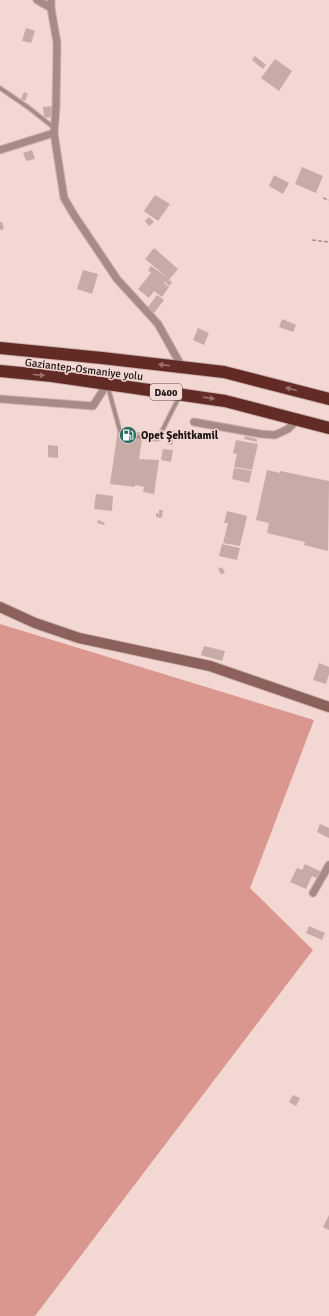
<svg xmlns="http://www.w3.org/2000/svg" width="329" height="1316" font-family="Signika,sans-serif">
<rect width="100%" height="100%" fill="#f3d7d3"/>
<path fill="#da978f" d="M0,624l314,96 -64,168 63,62 -278,366h-35z"/>
<g fill="#c6aba7">
<path d="M26,28l9,3 -4,12 -9,-2z"/>
<path d="M255,56l11,9 -3,4 -11,-9z"/>
<path d="M275,59l17,12 -13,20 -18,-13z"/>
<path d="M24,92l4,2 -3,7 -4,-2z"/>
<path d="M53,106v11l-9,1 -1,-11z"/>
<path d="M32,150l3,9 -9,2 -3,-8z"/>
<path d="M302,167l21,9 -7,17 -21,-9z"/>
<path d="M274,175l15,8 -6,11 -14,-8z"/>
<path d="M155,195l15,9 -12,17 -14,-10z"/>
<path d="M149,217l5,5 -5,4 -4,-5z"/>
<path d="M0,222h2l2,7 -4,1z"/>
<path d="M154,248l24,21 -9,11 3,2 -3,4 -4,-4 -1,1 5,4 -7,10 -8,-6 -5,7 -11,-9 13,-16 -3,-3 3,-4 16,11 -22,-18z"/>
<path d="M83,270l15,4 -6,20 -15,-5z"/>
<path d="M157,295l7,5 -10,13 -7,-5z"/>
<path d="M282,319l14,6 -3,7 -14,-5z"/>
<path d="M198,328l11,5 -5,12 -11,-5z"/>
<path d="M118,429l25,4 -4,26 20,1 -5,34 -11,-2 1,-5 -9,-2v2l-25,-3z"/>
<path d="M169,430l6,1 -3,14 -5,-1z"/>
<path d="M245,436l12,3v3l-13,-3z"/>
<path d="M236,440l22,4 -6,26 -18,-3 3,-13 -4,-1z"/>
<path d="M48,445l10,1v12l-10,-1z"/>
<path d="M163,449l10,1 -2,12 -10,-2z"/>
<path d="M234,468l18,3 -3,12 -17,-4z"/>
<path d="M267,470l13,3v-2l49,10 -1,70 -24,-6 1,-3 -38,-9 2,-10 -13,-3z"/>
<path d="M96,494l17,2 -1,15 -18,-2z"/>
<path d="M159,510h4l-1,8 -6,-1v-4l3,1z"/>
<path d="M227,511l20,5 -7,30 -17,-3 5,-20h-4z"/>
<path d="M98,520l7,3 -1,2 -7,-2z"/>
<path d="M222,544l18,4 -3,12 -18,-4z"/>
<path d="M222,567l3,6 -4,1 -3,-5z"/>
<path d="M204,646l21,5 -3,10 -21,-6z"/>
<path d="M319,663l10,4v7l-3,10 -13,-4z"/>
<path d="M320,824l9,4v10l-12,-6z"/>
<path d="M305,864l17,8 -4,7 -6,-3 -6,13 -16,-7 7,-14 5,2z"/>
<path d="M309,926l16,7 -3,7 -16,-7z"/>
<path d="M293,1095l7,3 -4,8 -7,-4z"/>
<path d="M329,1215v15l-6,-3z"/>
</g>
<g fill="none" stroke-linecap="round" stroke-linejoin="round">
<defs>
<g id="lane">
<path d="M0,88l29,20 24,19"/>
<path d="M108,387l13,48 37,4 21,-42"/>
</g>
<g id="street">
<path d="M37,0l14,8"/>
<path d="M51,0v8l6,35 -1,65 -2,25 10,65 10,17 43,64 41,45 24,43"/>
<path d="M0,150l54,-17"/>
<path d="M0,399l93,7 14,-22"/>
<path d="M194,422l67,12 14,1 13,-6 10,-10"/>
<path d="M313,893l16,-28"/>
</g>
<path id="secondary" d="M0,607l35,16 44,15 131,28 119,41"/>
<g id="highway">
<path d="M0,348l102,10 122,14 105,27"/>
<path d="M0,371l52,5 173,25 104,27"/>
</g>
</defs>
<use href="#lane" stroke="#ccb3b0" stroke-width="5.5"/>
<use href="#street" stroke="#ccb3b0" stroke-width="9"/>
<use href="#secondary" stroke="#ccb3b0" stroke-width="12"/>
<use href="#highway" stroke="#ccb3b0" stroke-width="14"/>
<g stroke="#aa9491" stroke-width="1.5" stroke-dasharray="4 2" stroke-linecap="butt">
<path d="M323,198l6,2"/>
<path d="M312,240l17,2"/>
</g>
<use href="#lane" stroke="#a88a86" stroke-width="3.5"/>
<use href="#street" stroke="#a88a86" stroke-width="7"/>
<use href="#secondary" stroke="#8c615c" stroke-width="10"/>
<use href="#highway" stroke="#632b26" stroke-width="12"/>
</g>
<defs><path id="oneway-solid" d="M-6-.8H1V-3.2L6.5 0L1 3.2V.8H-6Z"/></defs>
<g fill="#9d706b">
<use href="#oneway-solid" transform="translate(164 365) rotate(-173)"/>
<use href="#oneway-solid" transform="translate(39 375) rotate(5)"/>
<use href="#oneway-solid" transform="translate(291 389) rotate(-166)"/>
<use href="#oneway-solid" transform="translate(209 398) rotate(8)"/>
</g>
<defs>
<symbol id="fuel-disc" viewBox="-11 -11 22 22"><circle r="9.5" fill="#286c5e" stroke="#f3d7d3"/><path d="M-5.5-6h7V0h2V4h1.3V-2.5L3-4.5l.8-.8L6-3V5H2.5V1h-1V6h-7ZM-4.2-4.7v3.2H.2V-4.7Z" fill="#fff"/></symbol>
</defs>
<g fill-rule="evenodd">
<use href="#fuel-disc" x="118" y="425" width="20" height="20"/>
</g>
<g text-anchor="middle" stroke-width="3" stroke-linejoin="round" paint-order="stroke">
<rect fill="#f3d7d3" stroke="#5b4c4a" stroke-width="1" x="150" y="384" width="32" height="16" rx="3"/>
<g font-size="10" font-weight="bold" fill="#1a1110">
<text x="166" y="396">D400</text>
</g>
<g font-size="11" fill="#1a1110" stroke="#f3d7d3">
<text transform="translate(84 369) rotate(7)" y="4">Gaziantep-Osmaniye yolu</text>
</g>
<g font-size="11" font-weight="bold" fill="#1a1110" stroke="#f3d7d3" text-anchor="start">
<text x="141" y="439">Opet Şehitkamil</text>
</g>
</g>
</svg>
